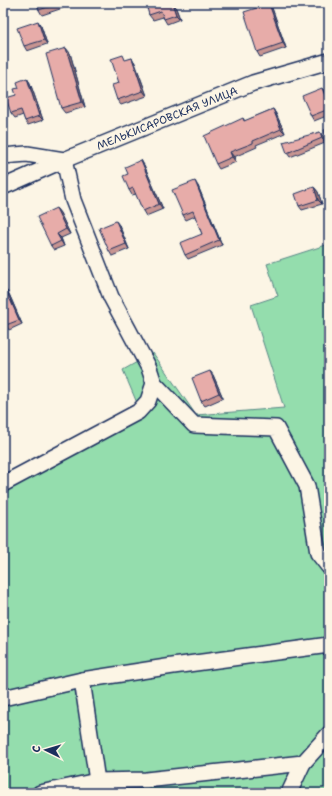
<svg xmlns="http://www.w3.org/2000/svg" width="332" height="796" font-family="'Shantell Sans',sans-serif">
<rect width="100%" height="100%" fill="#fcf5e5"/>
<filter id="ink" filterUnits="userSpaceOnUse"><feTurbulence type="fractalNoise" baseFrequency=".025" numOctaves="2"/><feDisplacementMap in="SourceGraphic" scale="8" xChannelSelector="R" yChannelSelector="G"/><feConvolveMatrix kernelMatrix="1 2 1 2 8 2 1 2 1" color-interpolation-filters="sRGB"/></filter>
<g filter="url(#ink)">
<path fill="#94ddad" stroke="#588686" d="M329,244v549h-326v-314l134,-76 -14,-33 30,-17 43,62 88,-7 -33,-103 27,-9 -11,-32z"/>
<g fill="none" stroke-linecap="round" stroke-linejoin="round">
<defs>
<g id="minor">
<path d="M3,156l24,-2 37,6 189,-77 76,-22"/>
<path d="M3,187l61,-27 9,40 38,97 38,71 5,15 -6,18 -10,11 -135,72"/>
<path d="M154,383l40,42 82,3 31,58 11,67 11,14"/>
<path d="M3,698l79,-18"/>
<path d="M97,781l-15,-101 91,-14 156,-21"/>
<path d="M40,793l57,-12 49,-1 157,-17 26,-29"/>
<path d="M289,793l14,-30"/>
</g>
</defs>
<use href="#minor" stroke="#1b2f5e" stroke-width="18"/>
<use href="#minor" stroke="#fcf5e5" stroke-width="15"/>
</g>
<g fill="#c79491" stroke="#1b2f5e">
<path d="M37,3h25l1,5 -21,7 -3,-5z"/>
<path d="M147,3h27l6,16 -13,5 -4,-7 -10,3 -4,-5z"/>
<path d="M272,8l14,40 -26,9 -3,-5z"/>
<path d="M41,26l6,18 -20,7 -3,-5z"/>
<path d="M70,53l15,54 -20,6 -4,-5z"/>
<path d="M132,58l3,5 12,33 -26,9 -4,-5 2,-17 8,-23z"/>
<path d="M27,78l3,5 13,37 -15,5 -3,-4 -2,-6 -8,3 -4,-5 5,-18 3,-7z"/>
<path d="M322,88l3,4 4,10v13l-15,6 -3,-5z"/>
<path d="M273,109l3,5 9,19 -29,12 1,2 -23,10 2,5 -17,7 -3,-5 27,-46 2,3z"/>
<path d="M320,132l3,4 2,7 -35,14 -3,-4z"/>
<path d="M144,165l19,44 -17,7 -3,-5 -7,-17 -4,1 -3,-5 -1,-16z"/>
<path d="M198,186l24,59 -34,14 -3,-4 17,-21 -7,-18 -9,4 -3,-5z"/>
<path d="M314,187l4,5 4,12 -20,6 -3,-4z"/>
<path d="M56,208l4,5 10,21 -9,4 3,8 -10,4 -3,-4z"/>
<path d="M119,225l10,24 -17,7 -3,-5z"/>
<path d="M6,290l3,4 13,30 -13,6 -3,-5z"/>
<path d="M210,371l3,4 10,23 -18,8 -4,-5z"/>
</g>
<g fill="#a27876" stroke="#1b2f5e">
<path d="M172,3h2l6,16 -4,-4z"/>
<path d="M269,4l3,4 14,40 -3,-5z"/>
<path d="M38,21l3,5 6,18 -3,-4z"/>
<path d="M66,48l4,5 15,54 -3,-5z"/>
<path d="M132,58l3,5 12,33 -4,-5z"/>
<path d="M27,78l3,5 13,37 -4,-4z"/>
<path d="M322,88l3,4 4,10v4z"/>
<path d="M273,109l3,5 9,19 -4,-4z"/>
<path d="M320,132l3,4 2,7 -3,-5z"/>
<path d="M230,152l4,5 2,5 -4,-5z"/>
<path d="M141,160l3,5 19,44 -4,-5z"/>
<path d="M195,181l3,5 24,59 -3,-5z"/>
<path d="M314,187l4,5 4,12 -4,-4z"/>
<path d="M56,208l4,5 10,21 -4,-5z"/>
<path d="M116,221l3,4 10,24 -3,-5z"/>
<path d="M57,234l4,4 3,8 -3,-5z"/>
<path d="M6,290l3,4 13,30 -3,-4z"/>
<path d="M210,371l3,4 10,23 -4,-5z"/>
</g>
<g fill="#e7aca9" stroke="#1b2f5e">
<path d="M37,3h23l-21,7z"/>
<path d="M147,3h25l4,12 -12,4 -3,-8 -12,4 -3,-11z"/>
<path d="M269,4l14,39 -26,9 -13,-40z"/>
<path d="M38,21l6,19 -20,6 -7,-18z"/>
<path d="M66,48l16,54 -21,6 -15,-54z"/>
<path d="M123,55l2,5 7,-2 11,33 -26,9 -5,-15 7,-2 -8,-24z"/>
<path d="M27,78l12,38 -14,5 -4,-11 -10,3 -5,-15 10,-3 -2,-6 5,-1 -2,-6z"/>
<path d="M322,88l7,18v3l-18,7 -9,-20z"/>
<path d="M273,109l8,20 -28,12v2l-23,9 2,5 -16,7 -12,-28 39,-18 1,3z"/>
<path d="M329,129v20l-5,-19z"/>
<path d="M320,132l2,6 -35,15 -4,-11z"/>
<path d="M141,160l18,44 -16,7 -10,-23 -4,2 -6,-14 5,-2 -3,-7z"/>
<path d="M195,181l24,59 -34,15 -5,-12 22,-9 -9,-23 -10,4 -11,-25z"/>
<path d="M314,187l4,13 -19,6 -4,-12z"/>
<path d="M56,208l10,21 -9,5 4,7 -10,5 -14,-29z"/>
<path d="M116,221l10,23 -17,7 -10,-23z"/>
<path d="M6,290l13,30 -13,5 -3,-7v-27z"/>
<path d="M210,371l9,22 -18,8 -9,-23z"/>
</g>
</g>
<g text-anchor="middle" stroke-width="3.5" stroke-linejoin="round" paint-order="stroke">
<g font-size="11" fill="#1b2f5e" stroke="#fcf5e5">
<text transform="translate(167 118) rotate(-22)" y="4">МЕЛЬКИСАРОВСКАЯ УЛИЦА</text>
</g>
</g>
<rect width="332" height="796" fill="none" stroke="#fcf5e5" stroke-width="16"/>
<rect x="8" y="8" width="316" height="780" fill="none" stroke="#1b2f5e" stroke-width="1.5" filter="url(#ink)"/>
<g transform="translate(46 750) rotate(275)" stroke="#fcf5e5" stroke-width="3" paint-order="stroke">
<path d="M0-3L7 15L0 10L-7 15Z" fill="#1b2f5e"/>
<text y="-6" font-size="11" font-weight="bold" text-anchor="middle" fill="#1b2f5e">С</text>
</g>
</svg>
